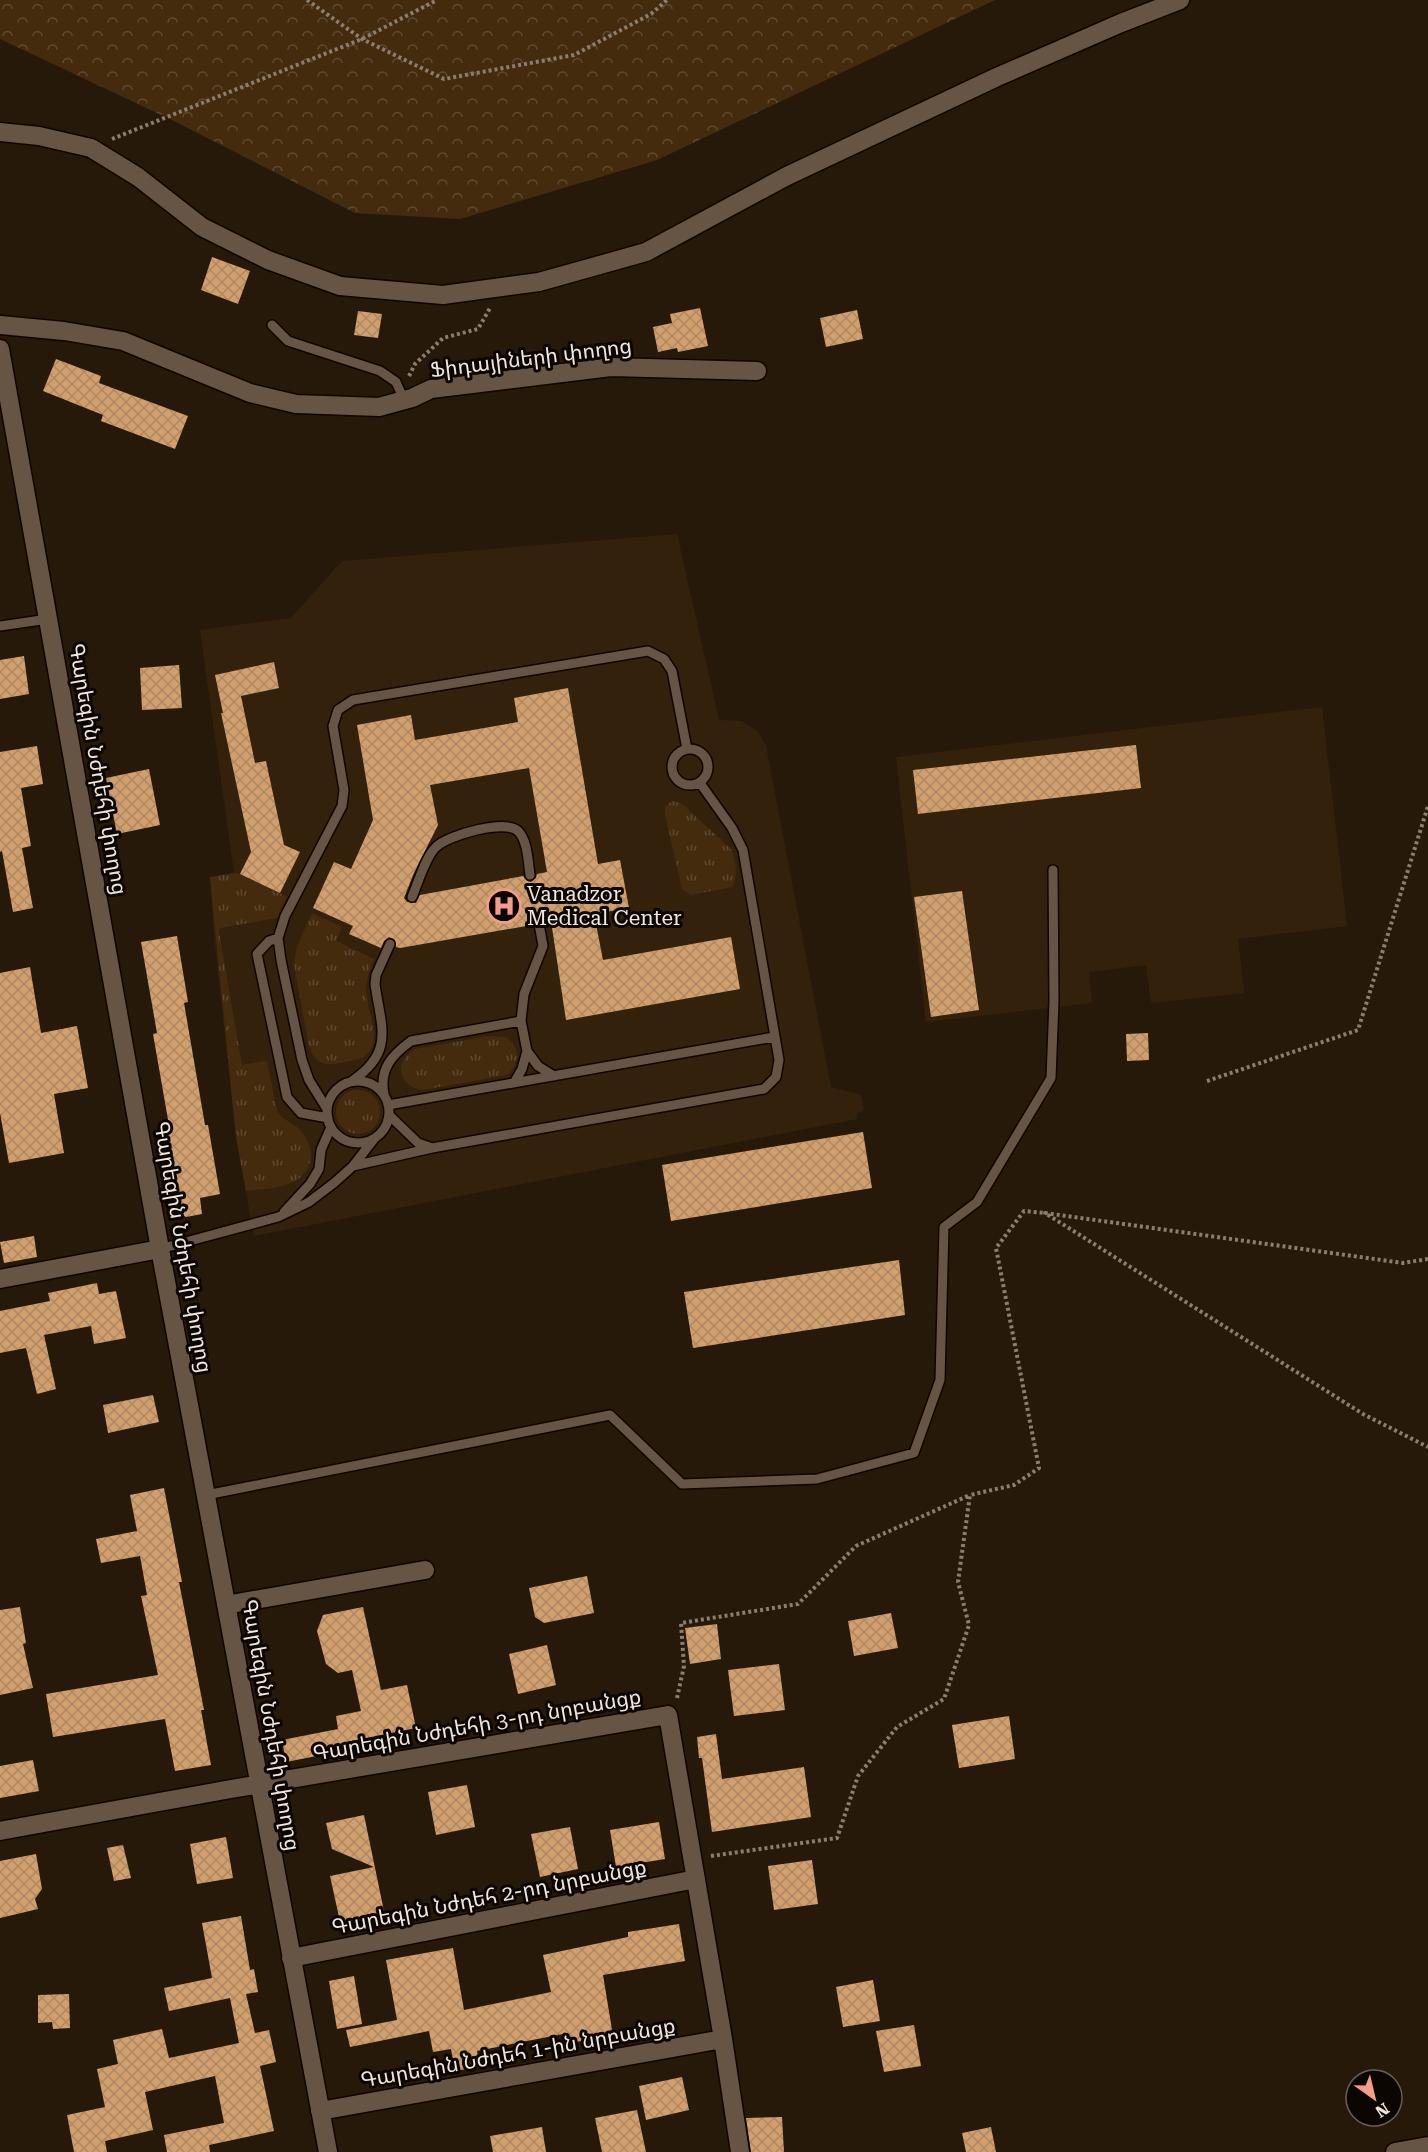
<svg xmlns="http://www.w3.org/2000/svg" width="1428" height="2152" font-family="'Roboto Serif','Noto Sans Armenian',serif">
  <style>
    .built { fill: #34210b }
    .grass { fill: url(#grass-tufts) }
    .forest { fill: url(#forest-crowns) }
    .building { fill: url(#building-cross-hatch); fill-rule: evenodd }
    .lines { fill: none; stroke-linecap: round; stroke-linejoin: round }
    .service-casing { stroke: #100400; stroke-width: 12 }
    .minor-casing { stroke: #100400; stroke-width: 21 }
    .path { stroke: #8a7e71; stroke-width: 4; stroke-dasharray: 3 3; stroke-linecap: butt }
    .service { stroke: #654; stroke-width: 9 }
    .minor { stroke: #654; stroke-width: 18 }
    .labels { text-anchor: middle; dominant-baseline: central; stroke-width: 6; stroke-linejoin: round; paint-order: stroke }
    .street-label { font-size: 21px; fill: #f1e6dd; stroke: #0b0602 }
    .poi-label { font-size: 21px; fill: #f1e6dd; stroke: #0b0602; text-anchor: start }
  </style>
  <defs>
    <pattern id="grass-tufts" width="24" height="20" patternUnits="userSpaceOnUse" patternTransform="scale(1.5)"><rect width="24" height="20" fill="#442b0e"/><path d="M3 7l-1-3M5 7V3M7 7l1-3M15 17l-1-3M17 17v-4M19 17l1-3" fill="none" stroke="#5f4a31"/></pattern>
    <pattern id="forest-crowns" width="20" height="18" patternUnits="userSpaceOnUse" patternTransform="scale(1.5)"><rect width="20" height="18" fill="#442b0e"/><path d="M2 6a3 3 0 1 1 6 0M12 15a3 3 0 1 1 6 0" fill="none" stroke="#5f4a31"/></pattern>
    <pattern id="building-cross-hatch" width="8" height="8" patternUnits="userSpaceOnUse" patternTransform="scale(1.5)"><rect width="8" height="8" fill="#d19f6d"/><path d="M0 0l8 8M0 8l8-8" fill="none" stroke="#af8862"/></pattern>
  </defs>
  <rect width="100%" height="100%" fill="#271909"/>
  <path class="built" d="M677 534 719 720 742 721 758 732 766 746 831 1087 861 1095 864 1110 857 1114V1119L254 1236 236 1137 214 935 210 877 234 873 200 630 291 618 342 561Z
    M1322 707 1347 926 1238 939 1244 993 1151 1003 1146 965 1089 972 1092 1003 926 1022 896 757Z"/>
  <path class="grass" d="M672 801 681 803 731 849C736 859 738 877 732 887L691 895 682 889 665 814V807Z
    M235 873 240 874 287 897 277 918 220 928 219 932 242 1065 267 1061 277 1111C283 1121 295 1123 302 1132 308 1141 313 1151 310 1162 302 1189 269 1188 246 1191L236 1137 210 877Z
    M312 913 342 927 336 941 374 959C370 969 366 979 366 990 367 1017 391 1053 351 1061 344 1062 335 1065 328 1064 317 1063 313 1056 309 1047L294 964 297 947Z
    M490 1036 506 1037C521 1048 520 1063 507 1075L423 1090C398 1087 393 1062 415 1049Z
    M336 1112a22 22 0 1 1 44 0a22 22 0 1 1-44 0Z"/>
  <path class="forest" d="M0 0H995L657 160 460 219 355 213 172 120 0 39Z"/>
  <path class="building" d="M212 257 250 271 238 304 201 290Z
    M700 308 708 346 678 352 677 348 658 352 653 327 672 323 670 314Z
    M857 310 863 339 826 347 820 318Z
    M358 311 382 314 378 338 354 335Z
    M56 359 101 376 99 383 188 416 175 449 101 421 103 415 43 391Z
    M24 656 29 694 0 699V660Z
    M274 662 279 688 241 696 255 763 266 761 284 845 300 852 280 893 240 874 251 852 221 713H223L215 675Z
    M179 665 182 708 142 710 140 668Z
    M568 688 598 864 620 860 629 908 594 914 603 960 731 937 740 989 566 1020 551 921 546 922 544 919 538 917 534 919 532 925 400 948 396 947 395 940 389 937 384 941 381 948 349 934 353 926 313 908 334 862 351 869 373 820 357 725 411 715 415 740 518 722 514 698ZM529 768 547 872 537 874 536 878 531 882 527 881 523 876 420 895 416 903 407 902 404 898 413 875 438 825 430 785Z
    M1136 745 1141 788 918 814 913 770Z
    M37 746 43 784 21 788 31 846 22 848 33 908 13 912 2 851 0 852V752Z
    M149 769 160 825 117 834 106 778Z
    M962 891 979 1010 931 1017 914 897Z
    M177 936 188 1002 184 1003 205 1125H208L220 1194 200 1198 202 1214 186 1217 173 1210 159 1133 170 1131 153 1034 157 1033 141 942Z
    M30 967 41 1033 77 1026 88 1088 54 1094 64 1153 9 1163 0 1113V973Z
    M1148 1033 1149 1060 1127 1061 1126 1034Z
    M863 1132 872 1188 671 1221 662 1165Z
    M34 1236 37 1257 4 1263 0 1242Z
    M899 1260 905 1315 693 1348 684 1292Z
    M97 1283 99 1294 116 1291 126 1338 94 1344 91 1326 44 1335 56 1389 37 1394 26 1348 0 1353V1311L50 1301 48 1293Z
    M153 1395 159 1422 108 1433 103 1405Z
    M164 1488 182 1582H179L204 1710H201L211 1765 175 1771 165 1719 53 1737 46 1694 158 1675 141 1596 147 1595 140 1556 101 1563 96 1539 137 1531 130 1495Z
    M587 1576 594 1613 544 1623 535 1617 529 1588Z
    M20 1607 26 1643 23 1644 33 1688 0 1695V1610Z
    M363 1607 381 1690 407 1685 416 1728 356 1740 357 1748 286 1762 282 1740 338 1729 336 1716 361 1711 352 1670 338 1673 326 1664 317 1631 323 1615Z
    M891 1613 898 1648 854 1656 848 1621Z
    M717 1624 721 1659 690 1664 685 1628Z
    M547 1645 556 1685 518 1694 509 1654Z
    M779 1664 785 1710 734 1716 728 1670Z
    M1009 1716 1015 1759 959 1768 952 1725Z
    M716 1734 722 1779 804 1767 811 1817 712 1832 702 1758H699L697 1737Z
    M33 1760 39 1791 0 1798V1766Z
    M467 1785 475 1827 436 1835 428 1792Z
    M364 1815 385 1916 341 1926 330 1876 374 1867 332 1849 326 1823Z
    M659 1822 665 1859 616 1867 610 1830Z
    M570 1827 578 1869 540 1877 531 1834Z
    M226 1837 233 1878 197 1884 190 1844Z
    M123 1845 131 1878 114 1881 107 1848Z
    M36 1854 42 1889 35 1899 38 1909 0 1918V1861Z
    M812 1860 818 1904 774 1910 768 1866Z
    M241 1916 250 1970 254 1969 258 1992 246 1994 255 2033 269 2030 276 2062 260 2066 274 2131 209 2145 210 2152H167L164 2135 224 2123 215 2076 145 2092 153 2130 105 2141 107 2152H74L67 2115 105 2107 97 2069 118 2064 113 2040 162 2029 169 2058 239 2043 230 1998 169 2011 164 1988 212 1978 202 1923Z
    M679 1924 685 1961 603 1975 613 2036 569 2043 568 2033 477 2051 480 2067 455 2071 451 2049 433 2052 429 2031 350 2047 346 2030 397 2020 386 1960 453 1948 464 2010 551 1992 543 1955 628 1937V1932Z
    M354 1976 362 2024 337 2029 329 1981Z
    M873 1980 880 2021 843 2027 836 1987Z
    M69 1994 70 2028 53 2029 52 2022 38 2023V1995Z
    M914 2025 921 2066 884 2072 876 2031Z
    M682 2077 689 2110 646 2120 639 2086Z
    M637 2110 646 2152H602L595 2118Z
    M782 2117 784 2152H751L746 2118Z
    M542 2127 546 2152H493L490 2136Z
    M991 2127 996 2152H966L962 2133Z"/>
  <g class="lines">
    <defs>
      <path id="service" d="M272 325 288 341 380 371 396 382 401 393 396 400
        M0 626 48 619
        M672 767a18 18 0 1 1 36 0a18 18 0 1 1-36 0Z
        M412 897C418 883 426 856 436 847 448 835 505 819 518 831 528 841 528 862 530 875
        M278 938 269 941 257 954 287 1097 301 1113 328 1118
        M527 1051 538 1066 554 1076
        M352 1081C395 1052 381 1027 375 984L376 975 390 944
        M327 1112a31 31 0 1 1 62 0a31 31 0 1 1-62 0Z
        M514 1083 522 1069 527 1051 521 1021 524 994 543 946 539 924
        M384 1094C379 1069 392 1055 411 1041L521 1021
        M388 1105 774 1037
        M327 1109 309 1080 302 1060 281 960 278 938 285 916 342 806 344 790 333 726 338 710 353 700 648 651 664 659 672 671 687 749
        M389 1115 418 1143 432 1148 764 1089 776 1077 779 1060 743 850 732 828 700 783
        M353 1166 432 1148
        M284 1212 310 1184 319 1169 321 1150 331 1127
        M160 1249 278 1217 309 1202 334 1183 353 1166 374 1139
        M206 1495 610 1415 682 1484 817 1479 914 1453 940 1380 944 1227 977 1202 1051 1078 1054 1001 1053 870"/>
      <path id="minor" d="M0 132 39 136 91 148 138 177 202 227 268 260 340 286 443 295 539 282 646 252 787 176 997 77 1121 23 1180 0
        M0 325 64 331 123 341 250 393 296 404 379 407 412 398 431 389 611 367 757 371
        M0 349 160 1249 328 2152
        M0 1279 160 1249
        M226 1605 425 1570
        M0 1831 231 1789 668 1715 723 2039 740 2152
        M291 1958 696 1879
        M320 2111 723 2039
        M1395 2152 1428 2146"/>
    </defs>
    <use href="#service" class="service-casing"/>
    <use href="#minor" class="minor-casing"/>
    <path class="path" d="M307 0 362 39 444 79 574 55 651 14 667 0
      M112 139 362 39 437 0
      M409 376 415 364 443 338 478 329 490 308
      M1207 1081 1358 1030 1428 806
      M1428 1259 1403 1263 1045 1213 1363 1414 1428 1447
      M677 1698 684 1666 681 1623 798 1604 856 1546 970 1495
      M711 1856 837 1838 858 1776 897 1727 944 1699 969 1625 958 1582 970 1495 1014 1485 1039 1468 996 1248 1024 1211 1045 1213"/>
    <use href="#service" class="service"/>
    <use href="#minor" class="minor"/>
  </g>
  <defs>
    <symbol id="hospital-ring" viewBox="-11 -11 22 22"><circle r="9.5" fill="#0b0602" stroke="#f49d8b" stroke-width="1.5"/><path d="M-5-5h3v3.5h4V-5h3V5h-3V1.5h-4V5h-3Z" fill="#f49d8b"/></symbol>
  </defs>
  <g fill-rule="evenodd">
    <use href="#hospital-ring" x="485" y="887" width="38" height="38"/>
  </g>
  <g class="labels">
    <g class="street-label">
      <text transform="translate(531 358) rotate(-7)">Ֆիդայիների փողոց</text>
      <text transform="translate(98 769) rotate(80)">Գարեգին Նժդեհի փողոց</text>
      <text transform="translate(183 1247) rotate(80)">Գարեգին Նժդեհի փողոց</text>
      <text transform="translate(271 1725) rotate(80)">Գարեգին Նժդեհի փողոց</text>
      <text transform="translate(477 1725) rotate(-10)">Գարեգին Նժդեհի 3-րդ նրբանցք</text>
      <text transform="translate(489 1897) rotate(-11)">Գարեգին Նժդեհ 2-րդ նրբանցք</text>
      <text transform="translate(518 2053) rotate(-10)">Գարեգին Նժդեհ 1-ին նրբանցք</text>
    </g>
    <g class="poi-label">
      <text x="527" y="894">Vanadzor<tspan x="527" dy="24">Medical Center</tspan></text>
    </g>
  </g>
  <g transform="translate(1374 2098) rotate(146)"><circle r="28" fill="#0b0602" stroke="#67605a" stroke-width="1.5"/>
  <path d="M0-4.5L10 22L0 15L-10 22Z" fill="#f49d8b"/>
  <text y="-9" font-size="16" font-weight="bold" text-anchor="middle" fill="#f1e6dd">N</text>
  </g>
</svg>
